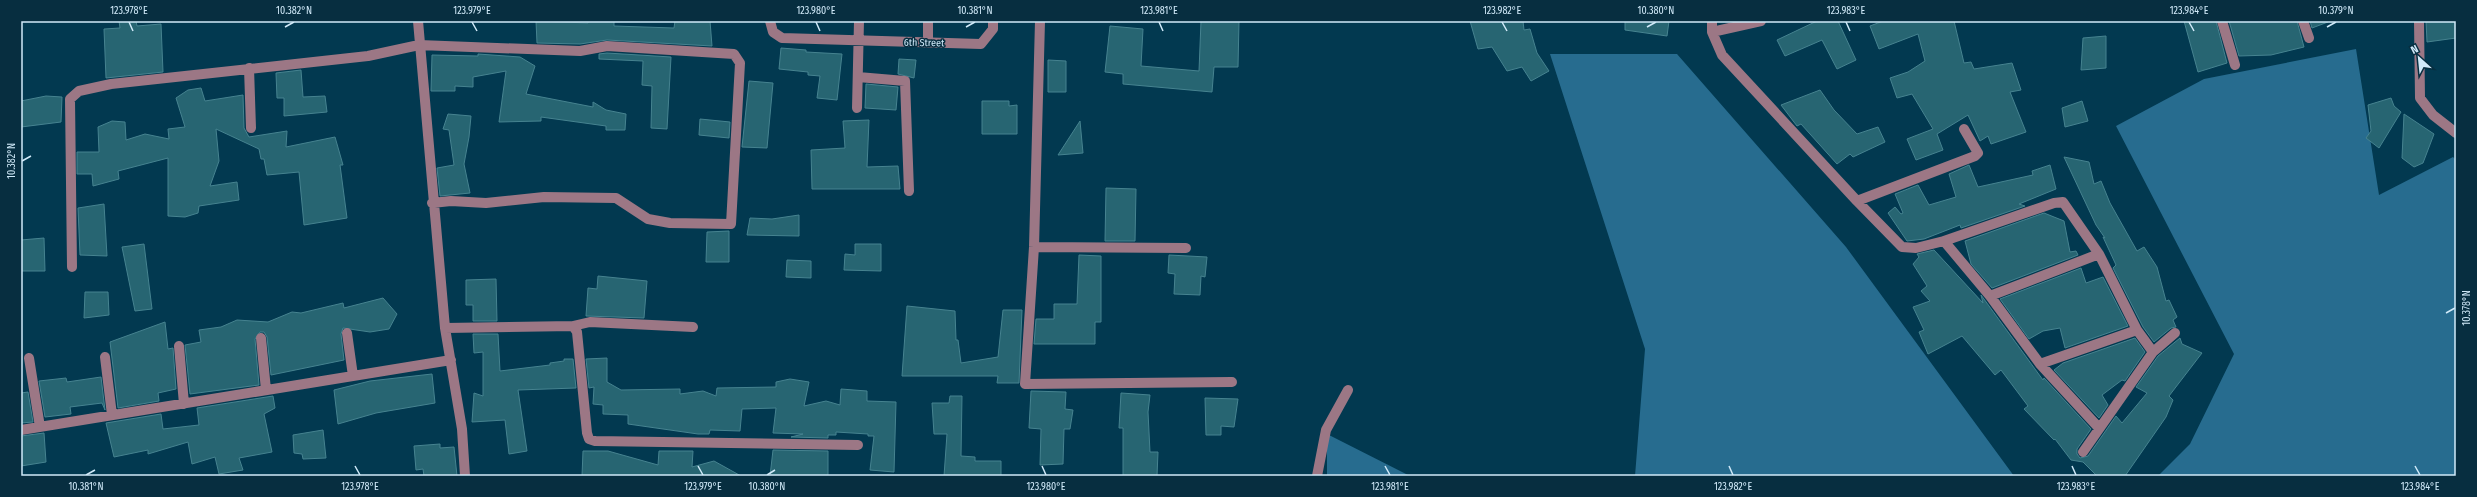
<svg xmlns="http://www.w3.org/2000/svg" width="2477" height="497" font-family="'Fira Sans Condensed',sans-serif">
  <style>
    .water { fill: #276c8f }
    .building { fill: #276572; stroke: #468390 }
    .lines { fill: none; stroke-linecap: round; stroke-linejoin: round }
    .minor { stroke: #9c7785; stroke-width: 10 }
    .ticks { fill: none; stroke: #d1eaf9; stroke-width: 1.5 }
    .labels { text-anchor: middle; dominant-baseline: central; stroke-width: 3; stroke-linejoin: round; paint-order: stroke }
    .street-label { font-size: 10px; fill: #d1eaf9; stroke: #072e40 }
    .neatline { fill: none; stroke: #d1eaf9; stroke-width: 1.5 }
    .ticks-label { font-size: 10px; text-anchor: middle; fill: #d1eaf9 }
  </style>
  <rect width="100%" height="100%" fill="#023950"/>
  <path class="water" d="M2356 49 2379 195 2453 157 2456 160V476H2158L2190 444 2234 354 2116 126 2204 79Z
    M1550 54H1677L1846 247 2014 476H1635L1645 349Z
    M1327 434 1410 476H1327Z"/>
  <path class="building" d="M119 21H136L137 26 161 24 163 72 106 78 104 29 120 28Z
    M536 21 588 23V21H614V26L674 28 675 21H710L712 46 607 40 580 44 537 43Z
    M1201 21H1239L1238 67H1214L1212 92 1123 84V74L1105 72 1110 26 1143 29 1141 66 1199 71Z
    M1470 21H1523L1524 30 1530 29 1537 53 1549 71 1531 81 1522 67 1507 71 1492 47 1478 49Z
    M1625 21H1669L1667 36 1625 30Z
    M1817 21H1838L1856 60 1837 69 1822 40 1785 56 1777 40Z
    M1883 21H1954L1964 63 1971 62 1974 69 2012 63 2021 90 2010 92 2026 132 1991 144 1988 136 1980 141 1968 115 1937 134 1943 150 1916 160 1907 139 1933 129 1912 94 1897 98 1890 78 1908 72 1925 61 1918 34 1879 49 1870 26Z
    M2184 21H2216L2227 63 2198 72Z
    M2229 21H2297L2304 47 2271 55 2239 56Z
    M2310 21H2328V22L2312 28Z
    M2426 21H2456V38L2427 42Z
    M2106 36V68L2081 70 2083 38Z
    M781 48 806 50V52L842 54 837 100 817 98 820 76 808 75V72L779 69Z
    M607 53 671 57 667 129 651 128 652 86 642 85 643 61 599 59V54Z
    M478 54 520 57 535 66 526 94 593 107V102L606 110 626 114 625 130H606V126L541 117V121L499 122 506 71 473 77V87L455 86V91H431L432 55 478 56Z
    M899 59 916 60 914 78 898 74Z
    M1048 60 1066 61V92H1048Z
    M301 70 303 97 325 96 327 112 284 116V98H277L276 73Z
    M749 81 773 83 767 148 742 147Z
    M866 84 898 87 896 110 865 108Z
    M201 88 205 101 243 95 244 128 249 137 287 131 286 147 335 137 343 165H340L347 218 304 225 299 172 267 175 264 159H261L259 149 216 129 219 161 210 186 237 182 239 200 199 206 198 213 185 217 168 216V158L118 171 119 179 93 186 92 174H77V152H99L98 127 112 121 125 122 126 140 145 134 169 139 168 129 185 127 176 98 188 90Z
    M1820 90 1834 110 1857 134 1878 127 1885 142 1853 157 1850 154 1837 164 1801 124 1797 126 1781 105Z
    M46 96 62 97 61 122 21 127V101Z
    M2391 98 2394 106 2401 112 2379 148 2366 138 2371 131 2368 105Z
    M982 101H1009V106L1017 105V134H982Z
    M2082 101 2088 121 2065 127 2062 108Z
    M448 114 471 116 469 137 464 164 470 193 440 196 437 168 454 165 449 130 443 129Z
    M2404 114 2434 134 2423 163 2414 167 2402 158Z
    M700 119 730 122 729 138 699 135Z
    M869 120 867 167 898 166 900 189H812L811 150 845 148 843 121Z
    M1080 121 1083 153 1058 155Z
    M2064 157 2089 162 2094 184 2101 181 2110 203 2137 251 2144 247 2157 267 2166 301 2169 300 2177 317 2173 320 2176 327 2171 328 2154 342 2143 327 2113 268 2116 265 2103 237 2105 238 2096 225Z
    M1969 165 1978 187 2033 175 2032 171 2050 165 2056 189 2019 204 2025 206 1961 228 1960 225 1924 239 1907 241 1888 213 1895 207 1901 214 1903 213 1895 194 1918 185 1929 205 1956 197 1949 174Z
    M1106 188 1136 189 1135 241H1105Z
    M104 204 107 256 80 255 78 208Z
    M2044 213 2064 221 2070 252 2076 251 2078 255 1992 288 1971 264 1965 241Z
    M799 215V236L747 235 750 218 772 219Z
    M729 231V262H706L707 232Z
    M44 238 45 271H21V240Z
    M144 244 152 309 135 311 122 247Z
    M855 244H881V271L844 270 845 254 855 255Z
    M1934 250 1983 303 1981 295 2043 380 2044 378 2091 429 2077 449V454L2080 458 2088 456 2116 416 2122 423 2147 393 2136 387 2158 356 2180 338 2182 344 2202 353 2169 396 2173 400 2166 417 2125 476H2097L2083 462 2071 460 2055 439 2054 440 2024 409 2028 406 2001 370 1995 375 1962 336 1928 354 1919 332 1924 330 1913 307 1930 301 1921 291 1927 286 1913 264 1919 257 1917 254Z
    M1079 255 1101 256V322H1095V344H1034L1036 319H1054V304H1077Z
    M1169 255 1207 257 1205 277 1201 276 1200 295 1174 294 1175 274 1168 273Z
    M787 260 811 261V278L786 277Z
    M2081 268 2086 283 2103 277 2128 326 2065 348 2060 328 2043 331 2029 339 2000 299Z
    M598 276 647 281 644 318 586 316 588 288 597 289Z
    M496 279 497 321H473V305H466V280Z
    M85 292H108L109 315 84 318Z
    M383 298 397 314 389 329 370 332 343 328 341 334 344 360 271 375 267 337 264 332H260L255 339 259 385 190 394 185 345 201 342 199 330 221 327 237 320 268 322 292 312 301 313 343 303 344 308Z
    M907 306 955 311 956 340H958L961 363 998 357 1003 310H1022L1019 383H997L998 376H902Z
    M165 322 168 349 173 348 176 389 158 393 159 401 118 408 110 342Z
    M473 334H498L500 371 550 365V363L564 361V359H573L576 388 518 390 527 451 509 454 505 420 472 422 474 393 483 396V352L474 353Z
    M2135 338 2145 352 2125 381 2122 380 2102 395 2108 405 2099 418 2054 370 2063 363Z
    M607 358V382L621 390 680 389V394L703 391 716 396 717 388 776 387V382L790 379 809 382 804 406 826 401 840 405 841 389 867 391V401L896 402 894 472 870 470 874 436H868V434L836 432V435H828V438L791 437 803 434 773 433 776 408 742 409 740 431 710 430 709 434H698L628 424V415L603 414V405L593 404 594 387 589 388 586 359Z
    M432 374 435 403 376 413 338 424 334 390 370 381Z
    M101 377 105 410 102 403 70 407 71 414 45 417 39 381 66 378 67 382Z
    M1031 391 1066 392 1065 409 1073 410 1070 429H1064L1063 464 1040 465 1041 429 1029 428Z
    M28 392 33 422 21 423V393Z
    M1121 393 1150 395 1148 412 1150 452H1158L1157 476H1123V428H1119Z
    M273 396 275 408 264 414 272 452 239 458 243 470 219 474 215 457 192 464 188 442 148 454V450L114 457 106 423 161 414 163 429 199 425 197 408Z
    M950 396H962L961 456 975 457V461H1001V476H944L947 434H934L932 403H949Z
    M1205 398 1238 399 1234 427 1221 426V435H1206Z
    M323 430 326 458 303 459 302 454 294 453 293 435Z
    M44 433 46 462 21 466V436Z
    M440 444V448L454 447 457 476H424L423 469 416 470 414 446Z
    M773 450 828 451V476H770Z
    M583 451H608L658 465 659 451H693L692 467 714 461 741 476H582Z"/>
  <g class="lines">
    <path class="minor" d="M418 21 445 328 462 429 465 476
      M770 21 773 32 782 38 981 44 993 29V21
      M1040 21 1034 247 1025 384 1232 382
      M1712 21V32L1722 55 1857 201 1902 247 1916 248 1944 241 2054 203 2063 202 2099 254 2137 330 2153 352
      M2222 21 2235 65
      M2303 21 2309 38
      M2419 21 2420 98 2433 115 2456 133
      M1712 32 1761 21
      M928 43V21
      M249 68 251 128
      M858 77 905 81 909 191
      M857 108 859 21
      M1857 201 1975 156 1978 153 1964 129
      M1944 241 1990 296 2040 364 2099 428
      M1034 247 1186 248
      M72 267 70 99 79 91 111 84 368 56 419 45 580 51 607 46 734 54 740 63 731 224 670 223 648 219 616 198 544 197 486 203 451 201 432 203
      M1990 296 2099 254
      M573 326 577 332 587 433 589 439 595 441 858 445
      M445 328 573 326 590 322 693 327
      M347 333 353 376
      M261 338 266 390
      M179 346 184 404
      M105 357 112 415
      M29 358 40 427
      M2040 364 2137 330
      M21 430 451 360
      M2083 452 2153 352 2175 333
      M1317 476 1326 430 1348 390"/>
  </g>
  <path class="ticks" d="M129 22 133 31M472 22 477 31M816 22 820 31M1159 22 1163 31M1502 22 1507 31M1846 22 1850 31M2189 22 2194 31M285 27 294 22M966 27 975 22M1647 27 1656 22M2327 27 2336 22M22 161 31 156M2446 313 2455 308M355 466 360 475M698 466 703 475M1042 466 1046 475M1385 466 1390 475M1729 466 1733 475M2072 466 2076 475M2415 466 2420 475M86 475 95 470M767 475 775 470"/>
  <g class="labels">
    <g class="street-label">
      <text transform="translate(924 43) rotate(1)">6th Street</text>
    </g>
  </g>
  <rect width="2477" height="497" fill="none" stroke="#072e40" stroke-width="44"/>
  <g transform="translate(2419 58) rotate(333)" stroke="#072e40" stroke-width="3" paint-order="stroke">
  <path d="M0-3L7 15L0 10L-7 15Z" fill="#d1eaf9"/>
  <text y="-6" font-size="11" font-weight="bold" text-anchor="middle" fill="#d1eaf9">N</text>
  </g>
  <rect x="22" y="22" width="2433" height="453" class="neatline"/>
  <g class="ticks-label">
    <text x="129" y="14">123.978°E</text>
    <text x="294" y="14">10.382°N</text>
    <text x="472" y="14">123.979°E</text>
    <text x="816" y="14">123.980°E</text>
    <text x="975" y="14">10.381°N</text>
    <text x="1159" y="14">123.981°E</text>
    <text x="1502" y="14">123.982°E</text>
    <text x="1656" y="14">10.380°N</text>
    <text x="1846" y="14">123.983°E</text>
    <text x="2189" y="14">123.984°E</text>
    <text x="2336" y="14">10.379°N</text>
    <text transform="translate(11 161) rotate(-90)" y="4">10.382°N</text>
    <text transform="translate(2466 308) rotate(-90)" y="4">10.378°N</text>
    <text x="86" y="490">10.381°N</text>
    <text x="360" y="490">123.978°E</text>
    <text x="703" y="490">123.979°E</text>
    <text x="767" y="490">10.380°N</text>
    <text x="1046" y="490">123.980°E</text>
    <text x="1390" y="490">123.981°E</text>
    <text x="1733" y="490">123.982°E</text>
    <text x="2076" y="490">123.983°E</text>
    <text x="2420" y="490">123.984°E</text>
  </g>
</svg>
